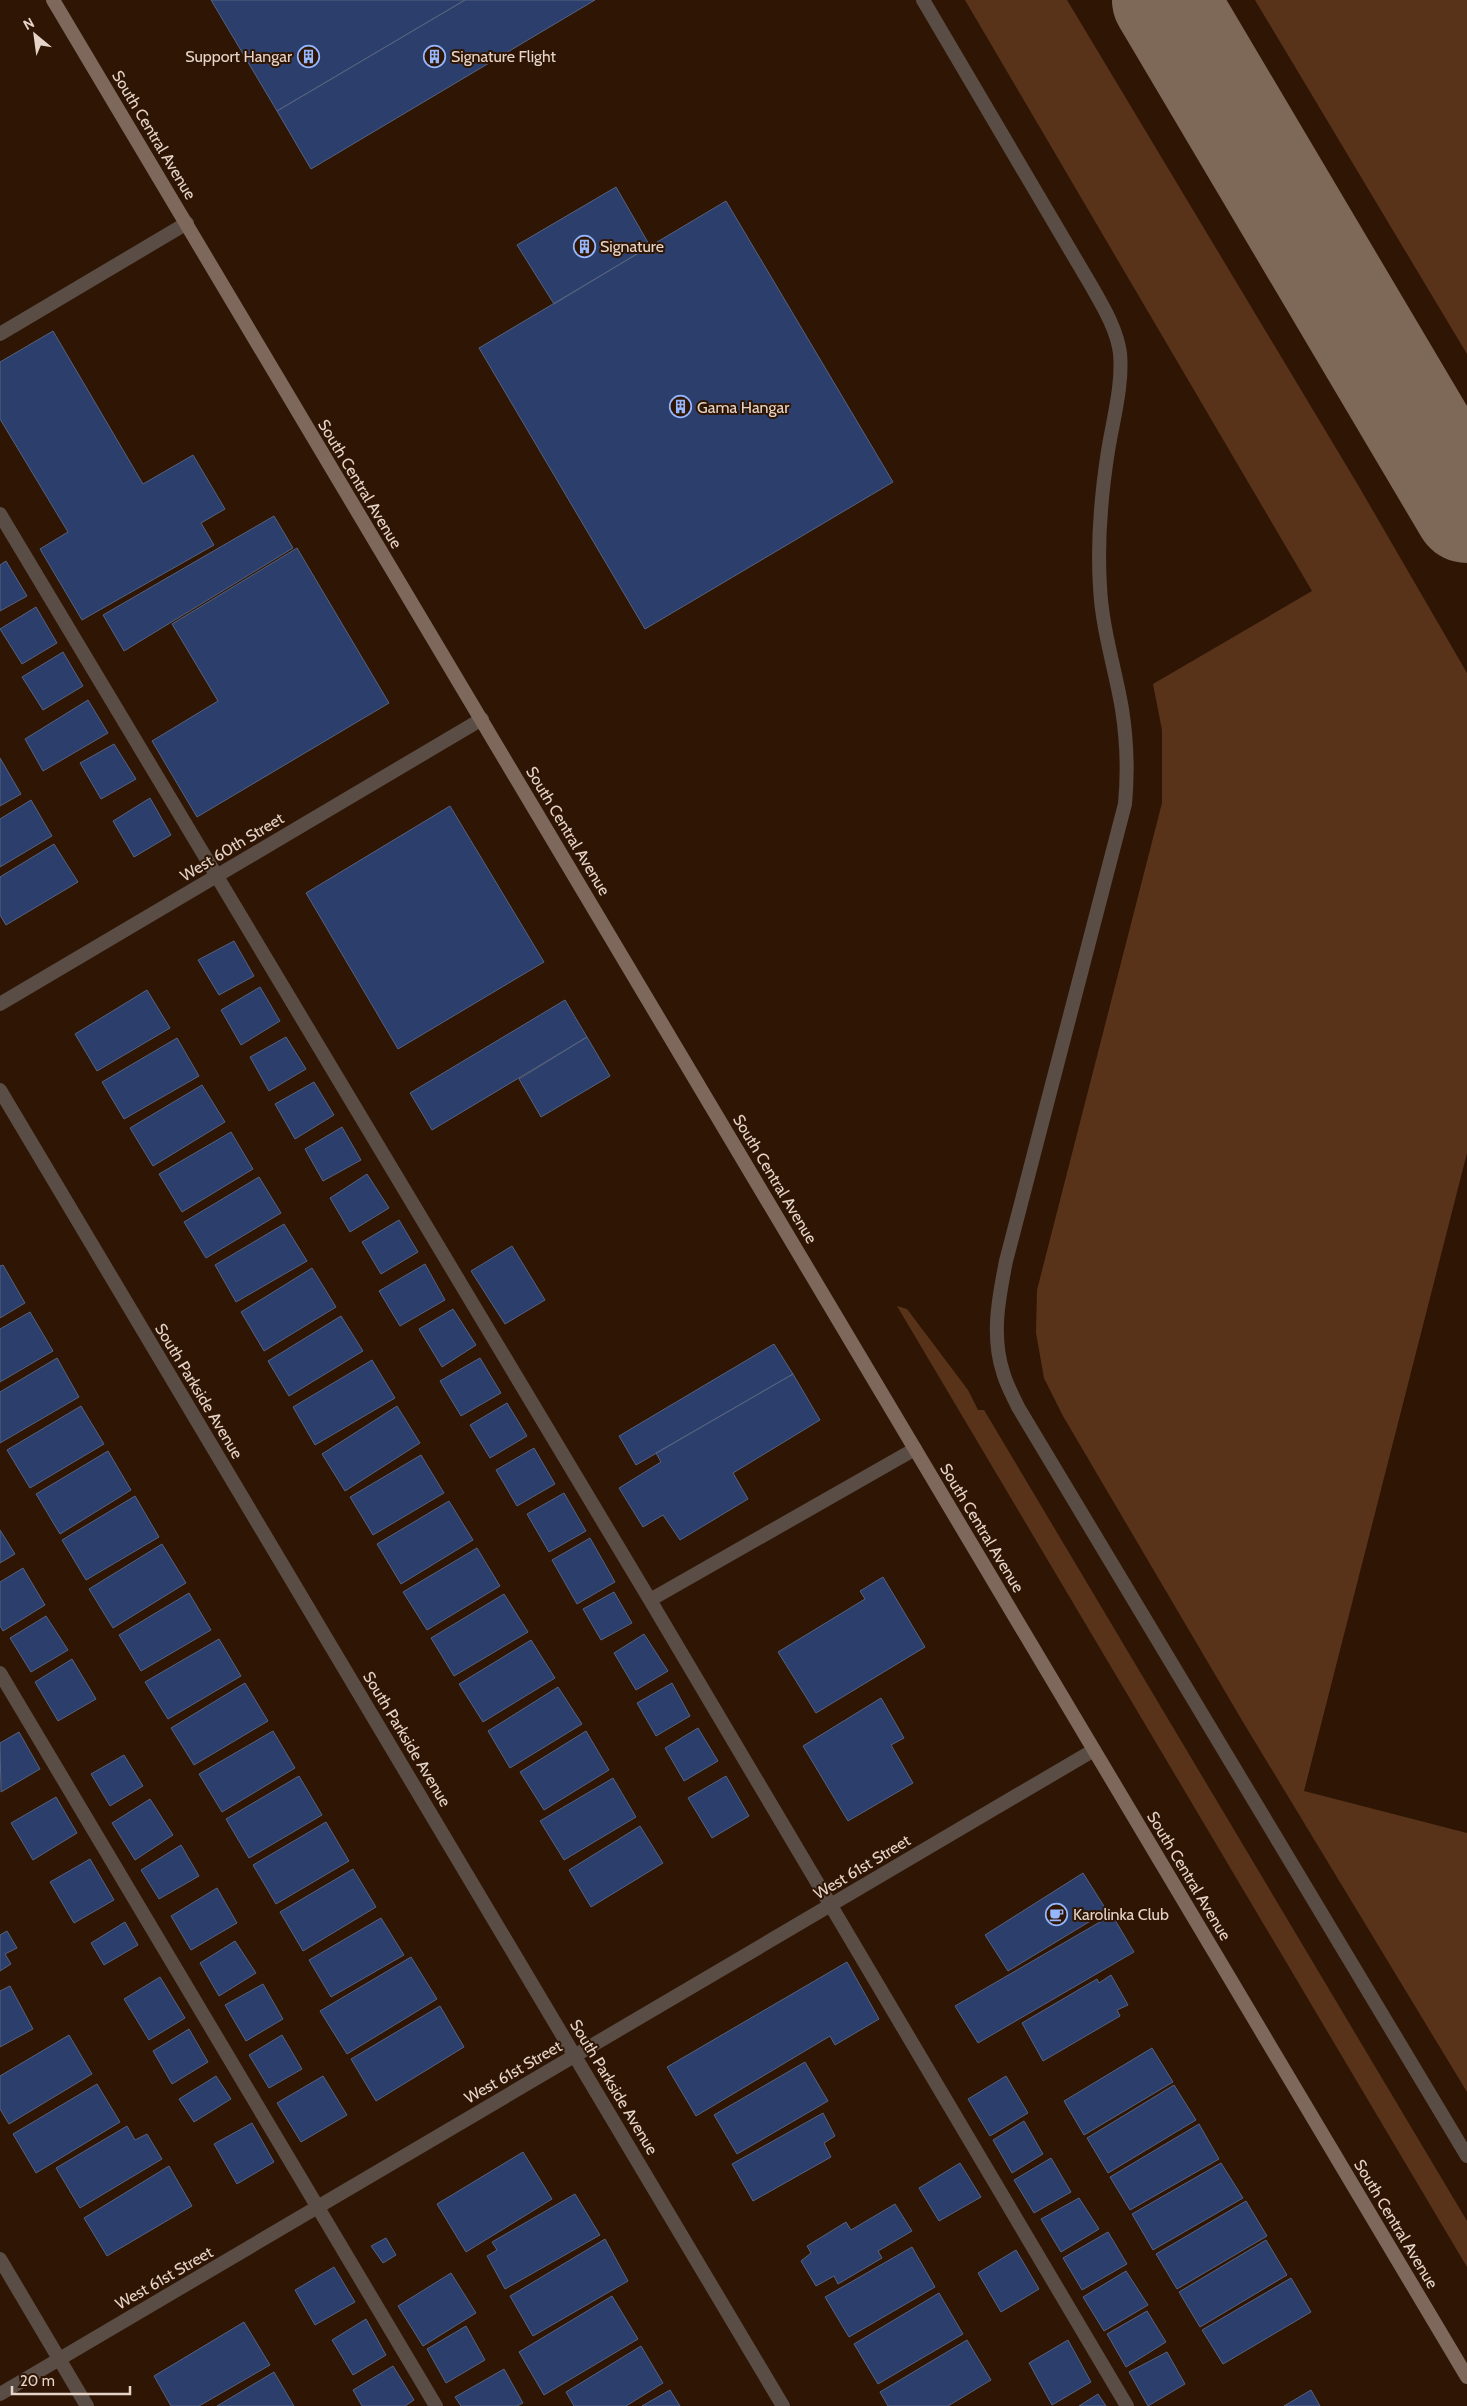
<svg xmlns="http://www.w3.org/2000/svg" width="1467" height="2406" font-family="Cabin,sans-serif">
  <style>
    .green { fill: #58331a }
    .lines { fill: none; stroke-linecap: round; stroke-linejoin: round }
    .taxiway { stroke: #7e6858; stroke-width: 106 }
    .building { fill: #2c3f6c; stroke: #55627f }
    .service { stroke: #5a4d45; stroke-width: 14 }
    .minor { stroke: #5a4d45; stroke-width: 14 }
    .secondary { stroke: #7d685b; stroke-width: 14 }
    .labels { text-anchor: middle; dominant-baseline: central; stroke-width: 4; stroke-linejoin: round; paint-order: stroke }
    .poi-label { font-size: 16px; fill: #e6d4c9; stroke: #2f1604; text-anchor: start }
    .street-label { font-size: 16px; fill: #e6d4c9; stroke: #2f1604 }
  </style>
  <rect width="100%" height="100%" fill="#2f1604"/>
  <path class="green" d="M965 0H1067L1358 485 1467 673V1153L1304 1791 1467 1833V2092L1243 1722 1063 1416 1044 1378 1036 1333 1037 1290 1162 803V730L1153 684 1312 591Z
    M1255 0H1467V354Z
    M897 1306 907 1309 968 1390 978 1410H984L1467 2221V2267Z"/>
  <g class="lines">
    <path class="taxiway" d="M1165 0 1467 510"/>
  </g>
  <path class="building" d="M211 0H465L277 111Z
    M465 0H595L311 169 277 111Z
    M616 187 650 246 554 304 517 245Z
    M726 201 893 482 645 629 479 348Z
    M53 331 143 484 193 455 225 509 201 523 214 545 82 620 40 549 68 532 0 419V362Z
    M274 516 293 548 124 651 103 615Z
    M297 548 389 703 197 817 152 741 218 701 172 624Z
    M6 561 27 596 0 611V565Z
    M36 607 57 643 22 664 0 629Z
    M63 652 83 686 43 710 22 677Z
    M88 700 108 733 43 771 25 739Z
    M114 744 136 779 101 799 80 763Z
    M0 758 21 794 0 806Z
    M150 798 171 835 134 857 113 821Z
    M31 800 52 836 0 867V819Z
    M450 806 544 962 398 1049 306 893Z
    M54 844 78 882 6 925 0 915V877Z
    M234 941 254 976 219 995 198 960Z
    M260 987 280 1021 241 1045 221 1010Z
    M147 990 170 1028 97 1071 75 1034Z
    M565 1000 587 1037 432 1130 410 1093Z
    M286 1037 306 1069 269 1091 250 1057Z
    M587 1037 610 1076 541 1117 519 1079Z
    M177 1038 199 1076 124 1119 102 1082Z
    M314 1082 334 1115 295 1139 275 1104Z
    M202 1085 225 1122 153 1166 130 1128Z
    M342 1127 361 1160 323 1181 305 1149Z
    M231 1132 253 1169 182 1212 159 1174Z
    M367 1174 389 1208 350 1232 330 1198Z
    M259 1177 281 1213 206 1258 184 1222Z
    M399 1220 418 1252 381 1274 362 1242Z
    M284 1224 307 1261 236 1302 215 1265Z
    M512 1246 545 1300 505 1324 471 1271Z
    M425 1264 445 1300 400 1326 379 1291Z
    M3 1265 25 1303 0 1318V1266Z
    M312 1268 336 1307 264 1351 241 1312Z
    M453 1309 476 1345 442 1367 419 1329Z
    M30 1312 53 1351 0 1382V1329Z
    M341 1316 363 1351 289 1396 268 1361Z
    M774 1344 793 1374 636 1465 619 1436Z
    M57 1358 79 1397 0 1443V1392Z
    M480 1358 501 1393 461 1416 440 1381Z
    M372 1360 395 1398 315 1445 293 1407Z
    M793 1374 820 1420 733 1473 748 1499 680 1540 663 1515 643 1527 619 1488 661 1462 656 1453Z
    M507 1403 527 1436 490 1458 470 1425Z
    M81 1406 104 1444 30 1488 7 1450Z
    M397 1406 420 1443 345 1491 322 1454Z
    M534 1448 555 1484 517 1506 496 1470Z
    M108 1451 131 1490 60 1534 36 1494Z
    M421 1455 444 1493 373 1535 350 1497Z
    M564 1493 586 1531 549 1552 527 1514Z
    M135 1496 159 1537 86 1580 62 1540Z
    M449 1501 473 1540 401 1584 377 1544Z
    M0 1530 15 1554 0 1563Z
    M590 1538 615 1582 577 1604 552 1560Z
    M162 1544 186 1583 113 1628 89 1589Z
    M477 1548 500 1586 427 1630 403 1592Z
    M23 1568 45 1605 3 1631 0 1626V1582Z
    M883 1577 925 1647 816 1713 778 1652 865 1599 860 1591Z
    M614 1592 632 1623 601 1640 583 1609Z
    M189 1593 211 1630 141 1671 119 1635Z
    M504 1594 528 1632 454 1676 431 1638Z
    M46 1616 68 1650 31 1672 10 1638Z
    M644 1634 668 1671 636 1690 614 1653Z
    M219 1639 241 1676 168 1719 145 1682Z
    M531 1640 555 1678 483 1722 459 1684Z
    M72 1659 96 1699 58 1721 35 1682Z
    M245 1683 268 1721 194 1765 171 1728Z
    M672 1683 690 1716 656 1736 637 1703Z
    M558 1687 582 1724 510 1768 488 1731Z
    M881 1698 904 1738 891 1745 913 1783 848 1821 803 1746Z
    M698 1728 718 1761 684 1781 665 1748Z
    M273 1731 295 1768 222 1812 199 1774Z
    M586 1731 609 1770 544 1810 520 1772Z
    M19 1732 40 1769 1 1792 0 1743Z
    M124 1755 143 1786 110 1806 91 1774Z
    M299 1776 322 1815 249 1858 226 1819Z
    M726 1776 749 1816 712 1838 688 1798Z
    M613 1778 636 1817 564 1860 540 1821Z
    M56 1797 77 1833 33 1860 11 1823Z
    M150 1799 173 1835 135 1860 112 1823Z
    M326 1822 349 1861 276 1904 253 1865Z
    M640 1826 663 1863 591 1907 569 1870Z
    M181 1845 199 1876 159 1899 141 1870Z
    M90 1859 114 1900 74 1923 50 1882Z
    M353 1869 376 1907 303 1951 280 1912Z
    M1083 1873 1107 1911 1008 1971 985 1935Z
    M217 1888 237 1923 191 1950 171 1916Z
    M1112 1915 1134 1952 978 2043 955 2006Z
    M381 1918 404 1955 331 1997 309 1960Z
    M125 1922 138 1945 104 1965 91 1943Z
    M7 1931 17 1948 5 1954 11 1964 0 1971V1935Z
    M235 1941 256 1973 219 1996 200 1963Z
    M411 1957 437 1999 347 2054 320 2011Z
    M847 1962 879 2019 835 2045 830 2036 696 2116 667 2067Z
    M1111 1975 1128 2005 1117 2010 1120 2016 1043 2061 1022 2023 1097 1979 1099 1983Z
    M160 1977 185 2018 149 2040 124 1999Z
    M263 1984 283 2019 246 2041 225 2005Z
    M10 1986 33 2029 0 2047V1991Z
    M440 2006 464 2047 376 2101 351 2059Z
    M189 2029 208 2062 172 2084 153 2051Z
    M69 2035 92 2074 9 2124 0 2109V2076Z
    M282 2035 302 2069 269 2088 249 2055Z
    M1152 2048 1173 2082 1084 2135 1064 2101Z
    M805 2062 828 2101 737 2154 714 2115Z
    M216 2076 231 2099 194 2122 179 2099Z
    M323 2076 347 2115 301 2142 277 2103Z
    M1006 2076 1028 2113 990 2136 968 2099Z
    M97 2084 120 2122 36 2173 13 2134Z
    M1174 2085 1196 2120 1108 2173 1087 2138Z
    M823 2113 835 2136 824 2143 831 2157 753 2201 732 2164Z
    M1024 2121 1043 2154 1012 2173 993 2140Z
    M252 2123 274 2162 237 2184 214 2144Z
    M1199 2124 1219 2159 1130 2210 1110 2177Z
    M127 2126 135 2140 147 2134 162 2159 80 2208 56 2168Z
    M523 2152 552 2199 466 2252 437 2204Z
    M1051 2158 1071 2192 1034 2213 1014 2180Z
    M960 2163 981 2197 939 2221 919 2188Z
    M1221 2163 1243 2198 1153 2250 1132 2214Z
    M169 2166 192 2206 107 2256 84 2218Z
    M575 2194 600 2235 505 2289 487 2256 497 2250 492 2242Z
    M1079 2198 1099 2229 1061 2252 1041 2219Z
    M1246 2201 1267 2236 1177 2289 1156 2254Z
    M895 2204 912 2231 878 2251 882 2258 838 2284 834 2276 816 2286 801 2261 811 2253 807 2246 846 2222 851 2230Z
    M1108 2232 1127 2264 1082 2290 1063 2258Z
    M386 2238 396 2255 383 2263 371 2246Z
    M605 2239 628 2281 533 2336 510 2296Z
    M1266 2240 1287 2275 1200 2327 1179 2292Z
    M912 2247 935 2287 849 2337 825 2297Z
    M1016 2250 1039 2289 1001 2312 978 2273Z
    M334 2267 355 2302 315 2325 295 2290Z
    M1126 2271 1148 2305 1104 2331 1083 2297Z
    M451 2273 476 2313 423 2346 398 2306Z
    M1291 2278 1311 2312 1223 2364 1202 2330Z
    M939 2293 963 2334 878 2384 854 2344Z
    M612 2296 638 2339 544 2395 519 2352Z
    M1147 2311 1166 2342 1126 2367 1107 2334Z
    M366 2319 386 2355 353 2375 332 2340Z
    M244 2322 270 2365 199 2406H171L154 2376Z
    M466 2326 485 2360 446 2383 427 2349Z
    M967 2340 991 2380 948 2406H888L880 2392Z
    M1068 2340 1091 2382 1052 2405 1029 2363Z
    M641 2346 663 2383 626 2406H574L566 2392Z
    M1167 2352 1185 2384 1148 2406 1129 2372Z
    M393 2366 414 2400 405 2406H362L353 2390Z
    M504 2369 523 2403 517 2406H461L455 2397Z
    M274 2372 294 2406H217Z
    M670 2390 680 2406H642Z
    M1311 2390 1320 2406H1284Z
    M1098 2394 1106 2406H1079Z"/>
  <g class="lines">
    <path class="service" d="M923 0 1092 287C1104 308 1117 330 1120 353 1123 385 1113 420 1108 451 1101 496 1097 541 1100 587 1102 629 1115 668 1122 709 1127 741 1128 772 1125 804L1006 1261C999 1297 991 1335 1003 1372 1006 1384 1013 1396 1018 1407L1467 2156
      M0 334 187 223
      M0 514 650 1600 1127 2406
      M650 1600 915 1449
      M0 1673 436 2406"/>
    <path class="minor" d="M0 1004 482 719
      M0 1090 783 2406
      M0 2259 87 2406
      M0 2394 1094 1750"/>
    <path class="secondary" d="M53 0 1467 2377"/>
  </g>
  <defs>
    <symbol id="building-ring" viewBox="-11 -11 22 22"><circle r="9.5" fill="#2f1604" stroke="#96b6fd" stroke-width="1.5"/><path d="M-4-6H4V6H1V3H-1V6H-4ZM-2.5-4.3h1.7v1.8h-1.7ZM.8-4.3h1.7v1.8H.8ZM-2.5-1h1.7V.8h-1.7ZM.8-1h1.7V.8H.8Z" fill="#96b6fd"/></symbol>
    <symbol id="cafe-ring" viewBox="-11 -11 22 22"><circle r="9.5" fill="#2f1604" stroke="#96b6fd" stroke-width="1.5"/><path d="M-5.5-4.5H6V0H3Q3 3.5 0 3.5H-2.5Q-5.5 3.5-5.5 0ZM3-3.2v2h1.7v-2ZM-6 4.5H4V6H-6Z" fill="#96b6fd"/></symbol>
  </defs>
  <g fill-rule="evenodd">
    <use href="#building-ring" x="296" y="44" width="25" height="25"/>
    <use href="#building-ring" x="422" y="44" width="25" height="25"/>
    <use href="#building-ring" x="572" y="234" width="25" height="25"/>
    <use href="#building-ring" x="668" y="394" width="25" height="25"/>
    <use href="#cafe-ring" x="1044" y="1902" width="25" height="25"/>
  </g>
  <g class="labels">
    <g class="poi-label">
      <text x="292" y="56" text-anchor="end">Support Hangar</text>
      <text x="451" y="56">Signature Flight</text>
      <text x="600" y="246">Signature</text>
      <text x="697" y="407">Gama Hangar</text>
      <text x="1073" y="1914">Karolinka Club</text>
    </g>
    <g class="street-label">
      <text transform="translate(154 135) rotate(59)">South Central Avenue</text>
      <text transform="translate(360 484) rotate(59)">South Central Avenue</text>
      <text transform="translate(568 831) rotate(59)">South Central Avenue</text>
      <text transform="translate(232 847) rotate(-31)">West 60th Street</text>
      <text transform="translate(775 1179) rotate(59)">South Central Avenue</text>
      <text transform="translate(199 1391) rotate(59)">South Parkside Avenue</text>
      <text transform="translate(982 1528) rotate(59)">South Central Avenue</text>
      <text transform="translate(407 1739) rotate(59)">South Parkside Avenue</text>
      <text transform="translate(862 1867) rotate(-31)">West 61st Street</text>
      <text transform="translate(1189 1876) rotate(59)">South Central Avenue</text>
      <text transform="translate(513 2072) rotate(-30)">West 61st Street</text>
      <text transform="translate(614 2087) rotate(59)">South Parkside Avenue</text>
      <text transform="translate(1396 2224) rotate(59)">South Central Avenue</text>
      <text transform="translate(164 2278) rotate(-30)">West 61st Street</text>
    </g>
  </g>
  <g transform="translate(35 35) rotate(331)" stroke="#2f1604" stroke-width="4" paint-order="stroke">
  <path d="M0-4L9 19L0 12L-9 19Z" fill="#e6d4c9"/>
  <text y="-8" font-size="14" font-weight="bold" text-anchor="middle" fill="#e6d4c9">N</text>
  </g>
  <path d="M12 2386v8h118v-8" fill="none" stroke="#e6d4c9" stroke-width="2.5"/>
  <text x="20" y="2386" font-size="15" fill="#e6d4c9" stroke="#2f1604" stroke-width="4" paint-order="stroke">20 m</text>
</svg>
